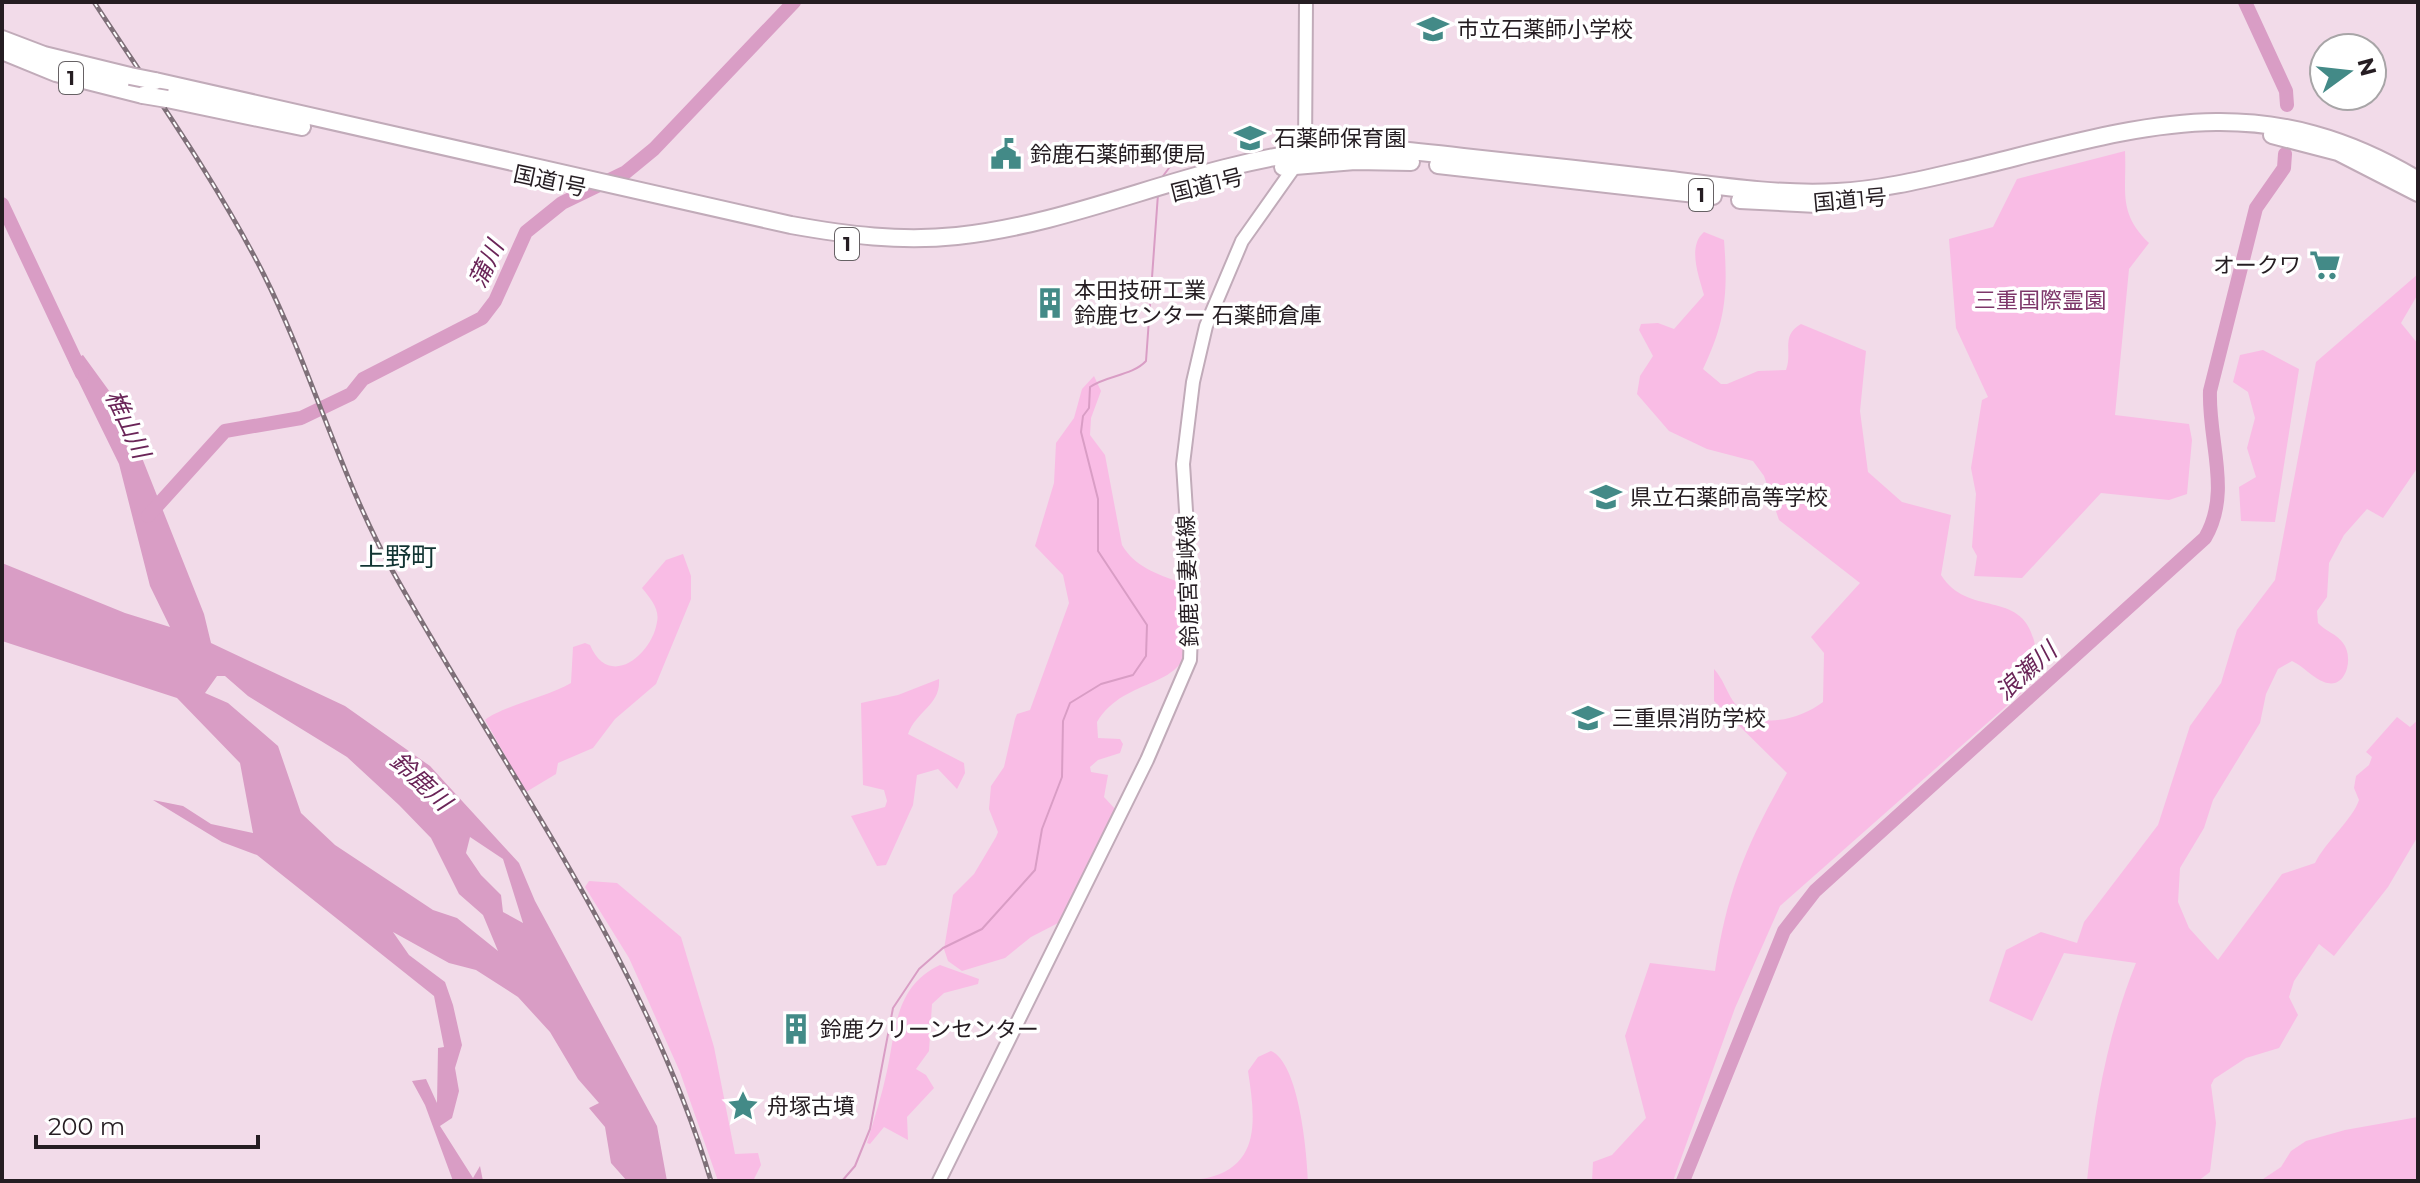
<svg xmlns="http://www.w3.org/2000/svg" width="2420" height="1183" font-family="Montserrat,'Noto Sans JP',sans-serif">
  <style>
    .green { fill: #f9bce5 }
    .water { fill: #d99dc5; fill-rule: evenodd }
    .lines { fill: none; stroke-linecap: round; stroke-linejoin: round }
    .stream { stroke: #d99dc5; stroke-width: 2 }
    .river { stroke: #d99dc5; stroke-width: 14 }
    .secondary-casing { stroke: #c1abb9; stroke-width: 16 }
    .highway-casing { stroke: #c1abb9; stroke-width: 20 }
    .secondary { stroke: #fff; stroke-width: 12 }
    .highway { stroke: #fff; stroke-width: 16 }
    .rail-casing { stroke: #7f7079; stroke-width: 5 }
    .rail { stroke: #fff; stroke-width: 2; stroke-dasharray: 6; stroke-linecap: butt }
    .highway-bridge-casing { stroke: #c1abb9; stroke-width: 20; stroke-linecap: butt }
    .highway-bridge { stroke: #fff; stroke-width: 16 }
    .labels { text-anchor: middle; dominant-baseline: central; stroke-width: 7; stroke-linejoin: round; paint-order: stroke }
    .shield { fill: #fff; stroke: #666164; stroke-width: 2 }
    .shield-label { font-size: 20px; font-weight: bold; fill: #251d22 }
    .poi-label { font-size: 22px; fill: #251d22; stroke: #fff; text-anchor: start }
    .street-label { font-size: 22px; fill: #251d22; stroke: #fff }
    .park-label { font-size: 22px; fill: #7e376a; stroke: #fff }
    .water-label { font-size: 24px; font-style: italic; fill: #6a2558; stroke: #fff }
    .quarter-label { font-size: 26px; fill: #113432; stroke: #fff }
  </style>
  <rect width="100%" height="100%" fill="#f2dbe9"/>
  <path class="green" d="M2125 151C2127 191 2117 212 2149 243L2129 269 2115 415 2189 424 2192 440 2187 494 2169 500 2101 493 2022 578 1974 576 1977 556 1972 547 1976 494 1971 468 1982 400 1988 397 1956 328 1949 239 1993 227 2017 179Z
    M1704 232 1724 240C1728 292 1726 321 1703 369L1721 384H1727L1758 371 1786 370C1793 351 1780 336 1801 324L1866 351 1860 411 1868 472 1902 502 1951 515 1941 575C1973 626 2041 575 2037 679L1780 906 1735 1008 1673 1181H1592L1593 1162 1612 1155 1646 1118 1625 1036 1650 963 1715 971C1727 890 1747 843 1787 773L1714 701V669C1723 679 1726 690 1733 701 1753 732 1798 721 1823 702L1824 653 1811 637 1860 583 1779 520 1764 476 1753 461 1707 449 1669 431 1637 394 1640 376 1653 356 1639 330 1641 324 1658 323 1674 329 1704 295C1699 277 1687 246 1704 232Z
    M2418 274V294L2401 323 2418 344V467L2383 518 2367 509 2344 535 2329 563 2327 597 2317 611 2318 623C2325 631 2337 634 2343 643 2354 656 2347 691 2324 682 2313 678 2303 666 2292 661L2278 669 2266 694 2260 723 2213 800 2204 828 2180 868 2178 902 2189 928 2218 960 2282 874 2315 863C2326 841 2353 819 2359 800L2354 788 2356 776 2369 765 2372 757 2366 752 2397 717 2410 727 2418 720V836L2388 887 2334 956 2319 944 2294 981 2289 997 2298 1015 2279 1048 2246 1058 2214 1079 2211 1085 2216 1123 2210 1172 2198 1181H2087C2095 1105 2108 1032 2136 963L2064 953 2032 1021 1989 1001 2006 950 2041 932 2077 943 2084 922 2158 825 2190 726 2221 683 2237 630 2275 580 2316 362Z
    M2263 350 2299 369 2275 522 2241 521 2239 487 2256 477 2247 448 2255 418 2248 392 2233 382 2240 355Z
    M1094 376 1101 391 1091 418 1090 435 1105 455 1122 545C1135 567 1157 574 1179 582 1218 704 1133 663 1097 722L1098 738 1120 739 1123 744 1120 753 1098 760 1090 767 1091 772 1108 775 1104 797 1116 810 1060 922 1031 937 1005 958 962 971 948 961 944 949 953 895 974 874 996 837 998 832 989 809 991 786 1004 767 1015 719 1017 714 1030 710 1069 603 1063 575 1035 546 1054 483 1056 443 1074 418 1082 389Z
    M683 554 691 576V599L656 684 615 719 593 748 558 763 556 774 526 792 485 720C500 707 547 697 571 683L573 647 585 643 590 645C609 690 652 655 657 622 660 609 650 598 642 588L666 560Z
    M939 679C941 705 916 711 908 734L964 763 965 773 957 789 938 769 917 775 913 805 886 865 877 866 851 816 885 807 887 801 884 790 863 785 861 703 898 695Z
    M589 881 617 883 681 937 714 1047 735 1154 758 1153 761 1165 753 1181H718L680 1072 629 958 585 887Z
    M940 965 979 979 978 984 944 993 932 1004 929 1051 916 1069 926 1075 934 1088 907 1117 908 1140 884 1127 870 1144 867 1143C874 1119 882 1095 887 1071 896 1029 895 986 940 965Z
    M1271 1051C1299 1063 1307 1152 1308 1181H1169C1182 1178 1194 1181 1207 1178 1262 1165 1255 1117 1248 1071L1258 1057Z
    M2418 1117V1181H2260L2281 1167 2291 1151 2306 1141 2345 1130Z"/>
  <path class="water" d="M83 355 123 410 204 614 211 643 345 706 430 766 519 863 535 901 657 1126 667 1181H627L611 1163 605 1127 589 1108 599 1103 578 1079 550 1032 518 997 476 970 449 963 393 932 409 955 445 982 453 1005 462 1045 455 1068 459 1091 452 1118 440 1126 473 1178 480 1166 483 1181H453L425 1105 412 1081 426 1079 437 1103 438 1048 444 1047 434 996 257 855 222 842 153 800 183 806 211 824 253 833 240 763 177 698 2 641V563L125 613 170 627 150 586 119 464 69 362ZM217 676H225L248 696 347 757 399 805 431 838 459 894 483 915 498 951 457 918 433 910 335 845 301 813 278 746 228 703 205 693ZM470 837 503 859 523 923 503 912 501 895 481 875 466 853Z"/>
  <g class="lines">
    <path class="stream" d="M1163 176 1172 164
      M842 1181 855 1166 870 1129 893 1008 919 969 943 948 982 929 1035 870 1042 829 1062 777 1063 721 1070 703 1101 684 1133 675 1146 656 1147 625 1098 551V499L1081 432 1083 416 1089 408 1090 387C1107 375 1132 376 1146 361L1158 194"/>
    <path class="river" d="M2245 2 2286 91 2287 105
      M2 204 82 374
      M148 516 225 431 301 418 351 394 363 379 482 318 495 301 526 232 562 203 626 172 654 149 794 2
      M1683 1181 1784 931 1815 891 2205 538C2232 492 2208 441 2210 391L2256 208 2284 168 2285 154"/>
    <defs>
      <path id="secondary" d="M939 1181 1147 760 1190 660 1192 604 1183 464 1193 382 1206 326 1242 241 1305 152 1306 2"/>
      <path id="highway" d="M2 39 44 55 130 76
        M2 51 56 73 143 95
        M155 81 791 225C847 235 900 242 957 236 1079 223 1192 165 1314 151 1364 145 1414 151 1463 157 1532 164 1602 172 1671 180 1726 187 1781 195 1837 192 1881 190 1925 179 1968 169 2137 128 2256 83 2418 180
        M167 99 302 127
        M2272 135 2338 152 2418 193
        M1438 165 1713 196
        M1283 167 1355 161 1411 162
        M1740 200 1817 204"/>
    </defs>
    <use href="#secondary" class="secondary-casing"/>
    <use href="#highway" class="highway-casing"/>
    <use href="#secondary" class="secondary"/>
    <use href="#highway" class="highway"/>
    <defs>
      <path id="rail" d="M94 2C152 91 216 180 264 275 312 371 340 476 392 570 504 770 645 960 711 1181"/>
    </defs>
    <use href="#rail" class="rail-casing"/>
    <use href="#rail" class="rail"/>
    <defs>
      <path id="highway-bridge" d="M130 76 155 81
        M143 95 167 99"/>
    </defs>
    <use href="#highway-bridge" class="highway-bridge-casing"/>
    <use href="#highway-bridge" class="highway-bridge"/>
  </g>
  <defs>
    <symbol id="school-bare" viewBox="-9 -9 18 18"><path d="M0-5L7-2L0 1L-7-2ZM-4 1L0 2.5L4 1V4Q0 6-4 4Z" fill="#438a87" stroke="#fff" stroke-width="2.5" paint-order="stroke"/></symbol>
    <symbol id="civic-bare" viewBox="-9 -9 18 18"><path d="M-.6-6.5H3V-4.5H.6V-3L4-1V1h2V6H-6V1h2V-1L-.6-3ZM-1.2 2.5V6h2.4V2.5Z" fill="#438a87" stroke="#fff" stroke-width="2.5" paint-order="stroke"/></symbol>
    <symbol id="supermarket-bare" viewBox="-9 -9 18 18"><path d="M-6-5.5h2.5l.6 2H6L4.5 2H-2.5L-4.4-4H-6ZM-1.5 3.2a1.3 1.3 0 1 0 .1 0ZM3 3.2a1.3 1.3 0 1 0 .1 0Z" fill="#438a87" stroke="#fff" stroke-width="2.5" paint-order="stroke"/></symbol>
    <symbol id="building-bare" viewBox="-9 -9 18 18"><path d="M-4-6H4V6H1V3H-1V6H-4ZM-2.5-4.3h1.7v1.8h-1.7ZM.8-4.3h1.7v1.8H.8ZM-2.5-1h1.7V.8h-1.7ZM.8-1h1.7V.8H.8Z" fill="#438a87" stroke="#fff" stroke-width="2.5" paint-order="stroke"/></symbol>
    <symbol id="sight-bare" viewBox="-9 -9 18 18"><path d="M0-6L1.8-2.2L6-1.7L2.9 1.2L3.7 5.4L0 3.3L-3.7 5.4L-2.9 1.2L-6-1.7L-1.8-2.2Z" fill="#438a87" stroke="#fff" stroke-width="2.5" paint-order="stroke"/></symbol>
  </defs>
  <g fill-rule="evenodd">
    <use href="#school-bare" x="1411" y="7" width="44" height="44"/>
    <use href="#school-bare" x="1228" y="116" width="44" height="44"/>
    <use href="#civic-bare" x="984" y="132" width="44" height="44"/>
    <use href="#supermarket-bare" x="2303" y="243" width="44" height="44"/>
    <use href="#building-bare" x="1028" y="281" width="44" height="44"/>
    <use href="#school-bare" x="1584" y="475" width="44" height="44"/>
    <use href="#school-bare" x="1566" y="696" width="44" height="44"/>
    <use href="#building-bare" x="774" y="1007" width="44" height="44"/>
    <use href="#sight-bare" x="721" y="1084" width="44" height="44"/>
  </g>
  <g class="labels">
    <g class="shield">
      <rect x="59" y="62" width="24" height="32" rx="6"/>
      <rect x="1689" y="179" width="24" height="32" rx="6"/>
      <rect x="835" y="228" width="24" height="32" rx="6"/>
    </g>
    <g class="shield-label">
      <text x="71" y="78">1</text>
      <text x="1701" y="195">1</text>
      <text x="847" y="244">1</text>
    </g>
    <g class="poi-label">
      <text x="1457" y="29">市立石薬師小学校</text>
      <text x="1274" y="138">石薬師保育園</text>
      <text x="1030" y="154">鈴鹿石薬師郵便局</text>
      <text x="2301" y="265" text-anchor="end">オークワ</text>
      <text x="1074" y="290">本田技研工業<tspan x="1074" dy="25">鈴鹿センター 石薬師倉庫</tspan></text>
      <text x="1630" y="497">県立石薬師高等学校</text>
      <text x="1612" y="718">三重県消防学校</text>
      <text x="820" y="1029">鈴鹿クリーンセンター</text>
      <text x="767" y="1106">舟塚古墳</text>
    </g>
    <g class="street-label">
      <text transform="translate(550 181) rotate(12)">国道1号</text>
      <text transform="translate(1207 185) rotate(-14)">国道1号</text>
      <text transform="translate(1850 200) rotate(-5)">国道1号</text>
      <text transform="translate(1188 581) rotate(-92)">鈴鹿宮妻峡線</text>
    </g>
    <g class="park-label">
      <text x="2040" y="300">三重国際霊園</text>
    </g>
    <g class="water-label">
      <text transform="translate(486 264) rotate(-65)">蒲川</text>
      <text transform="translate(128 424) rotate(65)">椎山川</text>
      <text transform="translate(2026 671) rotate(-42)">浪瀬川</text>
      <text transform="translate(421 781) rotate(43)">鈴鹿川</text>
    </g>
    <g class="quarter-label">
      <text x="398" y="557">上野町</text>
    </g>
  </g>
  <rect width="2420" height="1183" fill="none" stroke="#251d22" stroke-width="8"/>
  <g transform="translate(2348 72) rotate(75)"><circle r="38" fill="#ffffff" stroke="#a8a5a7" stroke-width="2"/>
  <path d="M0-6L14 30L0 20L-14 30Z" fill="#438a87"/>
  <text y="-12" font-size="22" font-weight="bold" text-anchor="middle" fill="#251d22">N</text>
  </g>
  <path d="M36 1135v12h222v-12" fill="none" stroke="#251d22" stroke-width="4"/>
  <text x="48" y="1135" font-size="24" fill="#251d22" stroke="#ffffff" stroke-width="6" paint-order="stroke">200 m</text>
</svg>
